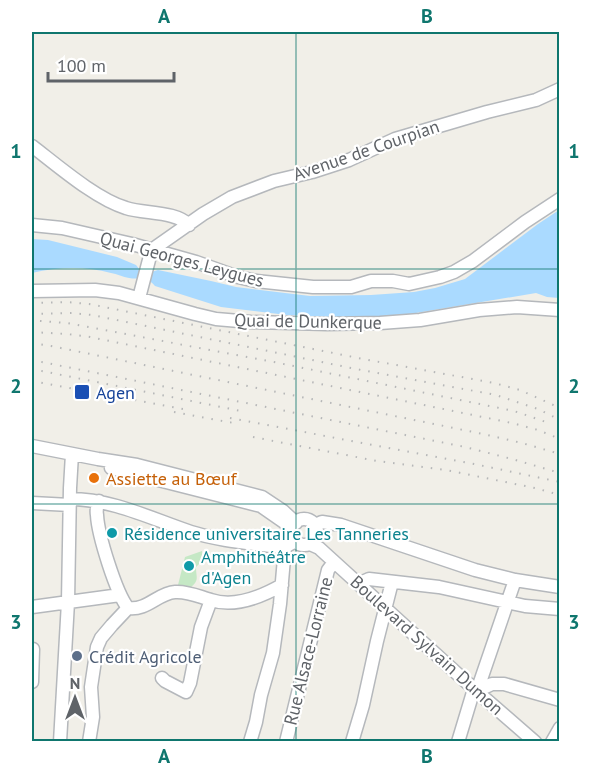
<svg xmlns="http://www.w3.org/2000/svg" width="591" height="773" font-family="'PT Sans',sans-serif">
  <style>
    .green { fill: #c5e8c5 }
    .water { fill: #aadaff }
    .lines { fill: none; stroke-linecap: round; stroke-linejoin: round }
    .minor-casing { stroke: #b5b8bc; stroke-width: 15 }
    .minor { stroke: #fff; stroke-width: 12 }
    .rail { stroke: #b6b7b8; stroke-width: 2; stroke-dasharray: 1.5 8; stroke-linecap: butt }
    .grid { fill: none; stroke: #0f766e; stroke-width: 1.5; stroke-opacity: 0.55 }
    .transit-dot { fill: #1a4fb4; stroke: #fff; stroke-width: 2 }
    .food-dot { fill: #e8710a; stroke: #fff; stroke-width: 2 }
    .culture-dot { fill: #0f9aa8; stroke: #fff; stroke-width: 2 }
    .service-dot { fill: #5c6f8a; stroke: #fff; stroke-width: 2 }
    .labels { text-anchor: middle; dominant-baseline: central; stroke-width: 4.5; stroke-linejoin: round; paint-order: stroke }
    .street-label { font-size: 18px; fill: #5f6368; stroke: #fff }
    .transit-label { font-size: 18px; fill: #164399; stroke: #fff; text-anchor: start }
    .food-label { font-size: 18px; fill: #c56008; stroke: #fff; text-anchor: start }
    .culture-label { font-size: 18px; fill: #0d838f; stroke: #fff; text-anchor: start }
    .service-label { font-size: 18px; fill: #4e5e75; stroke: #fff; text-anchor: start }
    .neatline { fill: none; stroke: #0f766e; stroke-width: 2 }
    .grid-label { font-size: 20px; text-anchor: middle; font-weight: bold; fill: #0f766e }
  </style>
  <rect width="100%" height="100%" fill="#f1efe8"/>
  <path class="green" d="M202 551V561L196 567C196 578 200 580 190 588L178 585 185 557Z"/>
  <path class="water" d="M559 210V298L547 297 536 293 404 315 353 318 287 315 221 307 155 286C146 275 139 280 129 278 123 277 117 274 111 273 85 266 58 267 32 273V239L48 240 117 257 136 265 140 270 148 273 158 270 211 281 236 287 310 296 371 295 414 292 435 288 465 279 538 224Z"/>
  <g class="lines">
    <defs>
      <path id="minor" d="M32 146C58 166 96 199 126 208 144 214 176 211 189 225
        M32 225 62 228 132 244 196 262 238 277 256 281 313 287H351L371 281H393L409 284 440 277 454 272 473 261 525 222 560 199
        M32 291 95 290 119 293 195 314 216 319 251 322 327 324 380 323 420 320 479 310 517 307 560 310
        M139 298 150 256 156 247 203 214 232 197 274 181 312 172 349 160 395 139 487 112 536 100 560 89
        M32 446 98 459 137 465 262 497 283 511 296 523
        M111 468 261 506 284 522 292 531
        M70 499C112 499 152 519 191 532 220 541 250 543 279 547H285L295 541
        M99 501C97 506 96 510 97 515 98 535 116 593 128 608
        M32 503 70 505
        M291 532a13 13 0 1 1 26 0a13 13 0 1 1-26 0Z
        M315 525 322 522 341 525 475 570 515 580 560 587
        M310 544 319 548 474 689 535 742
        M358 584 369 579 439 587 525 606 560 609
        M32 607 120 595
        M128 608C147 611 158 593 175 592 188 591 200 597 211 600 235 608 261 597 282 585
        M32 649H33L32 682
        M162 678 165 681 186 692 190 683 201 627 211 600
        M477 691 515 580
        M477 691 492 684H504L560 700
        M60 742 68 602 70 488 72 454
        M89 742 93 717 91 687 97 647 101 638 112 625 128 608
        M250 742 256 722 261 695 273 653 280 604 285 547
        M286 742 328 570 334 562
        M352 742 363 705 377 641 392 582
        M458 742 474 689
        M552 742 560 728"/>
    </defs>
    <use href="#minor" class="minor-casing"/>
    <use href="#minor" class="minor"/>
    <path class="rail" d="M32 303 67 302 89 304 358 358 494 383 520 390 560 408
      M32 314 72 313 92 315 361 370 496 395 538 409 560 420
      M40 321 67 323 274 362 514 411 549 423
      M32 332 67 334 90 337 512 423 538 430 560 439
      M32 343 51 346 483 434 522 443 560 454
      M32 360 465 447 512 459 560 473
      M32 369 246 412
      M32 381 183 409
      M174 412 239 424
      M230 418 479 465 560 482
      M253 437 377 461 446 470 535 488 560 495"/>
  </g>
  <path class="grid" d="M296 32V742M32 269H560M32 504H560"/>
  <rect class="transit-dot" x="74" y="384" width="16" height="16" rx="3"/>
  <circle class="food-dot" cx="94" cy="478" r="6"/>
  <g class="culture-dot">
    <circle cx="112" cy="533" r="6"/>
    <circle cx="189" cy="566" r="6"/>
  </g>
  <circle class="service-dot" cx="77" cy="656" r="6"/>
  <g class="labels">
    <g class="street-label">
      <text transform="translate(366 150) rotate(-19)">Avenue de Courpian</text>
      <text transform="translate(182 259) rotate(15)">Quai Georges Leygues</text>
      <text transform="translate(308 321) rotate(1)">Quai de Dunkerque</text>
      <text transform="translate(427 645) rotate(42)">Boulevard Sylvain Dumon</text>
      <text transform="translate(308 651) rotate(-76)">Rue Alsace-Lorraine</text>
    </g>
    <g class="transit-label">
      <text x="96" y="392">Agen</text>
    </g>
    <g class="food-label">
      <text x="106" y="478">Assiette au Bœuf</text>
    </g>
    <g class="culture-label">
      <text x="124" y="533">Résidence universitaire Les Tanneries</text>
      <text x="201" y="556">Amphithéâtre<tspan x="201" dy="21">d'Agen</tspan></text>
    </g>
    <g class="service-label">
      <text x="89" y="656">Crédit Agricole</text>
    </g>
  </g>
  <rect width="591" height="773" fill="none" stroke="#ffffff" stroke-width="66"/>
  <g transform="translate(75 698)" stroke="#ffffff" stroke-width="4.5" paint-order="stroke">
  <path d="M0-4.5L10 22L0 15L-10 22Z" fill="#5f6368"/>
  <text y="-9" font-size="16" font-weight="bold" text-anchor="middle" fill="#5f6368">N</text>
  </g>
  <path d="M48 72v9h126v-9" fill="none" stroke="#5f6368" stroke-width="3"/>
  <text x="57" y="72" font-size="18" fill="#5f6368" stroke="#ffffff" stroke-width="4.5" paint-order="stroke">100 m</text>
  <rect x="33" y="33" width="525" height="707" class="neatline"/>
  <g class="grid-label">
    <text x="164" y="23">A</text>
    <text x="427" y="23">B</text>
    <text x="16" y="158">1</text>
    <text x="574" y="158">1</text>
    <text x="16" y="393">2</text>
    <text x="574" y="393">2</text>
    <text x="16" y="629">3</text>
    <text x="574" y="629">3</text>
    <text x="164" y="763">A</text>
    <text x="427" y="763">B</text>
  </g>
</svg>
